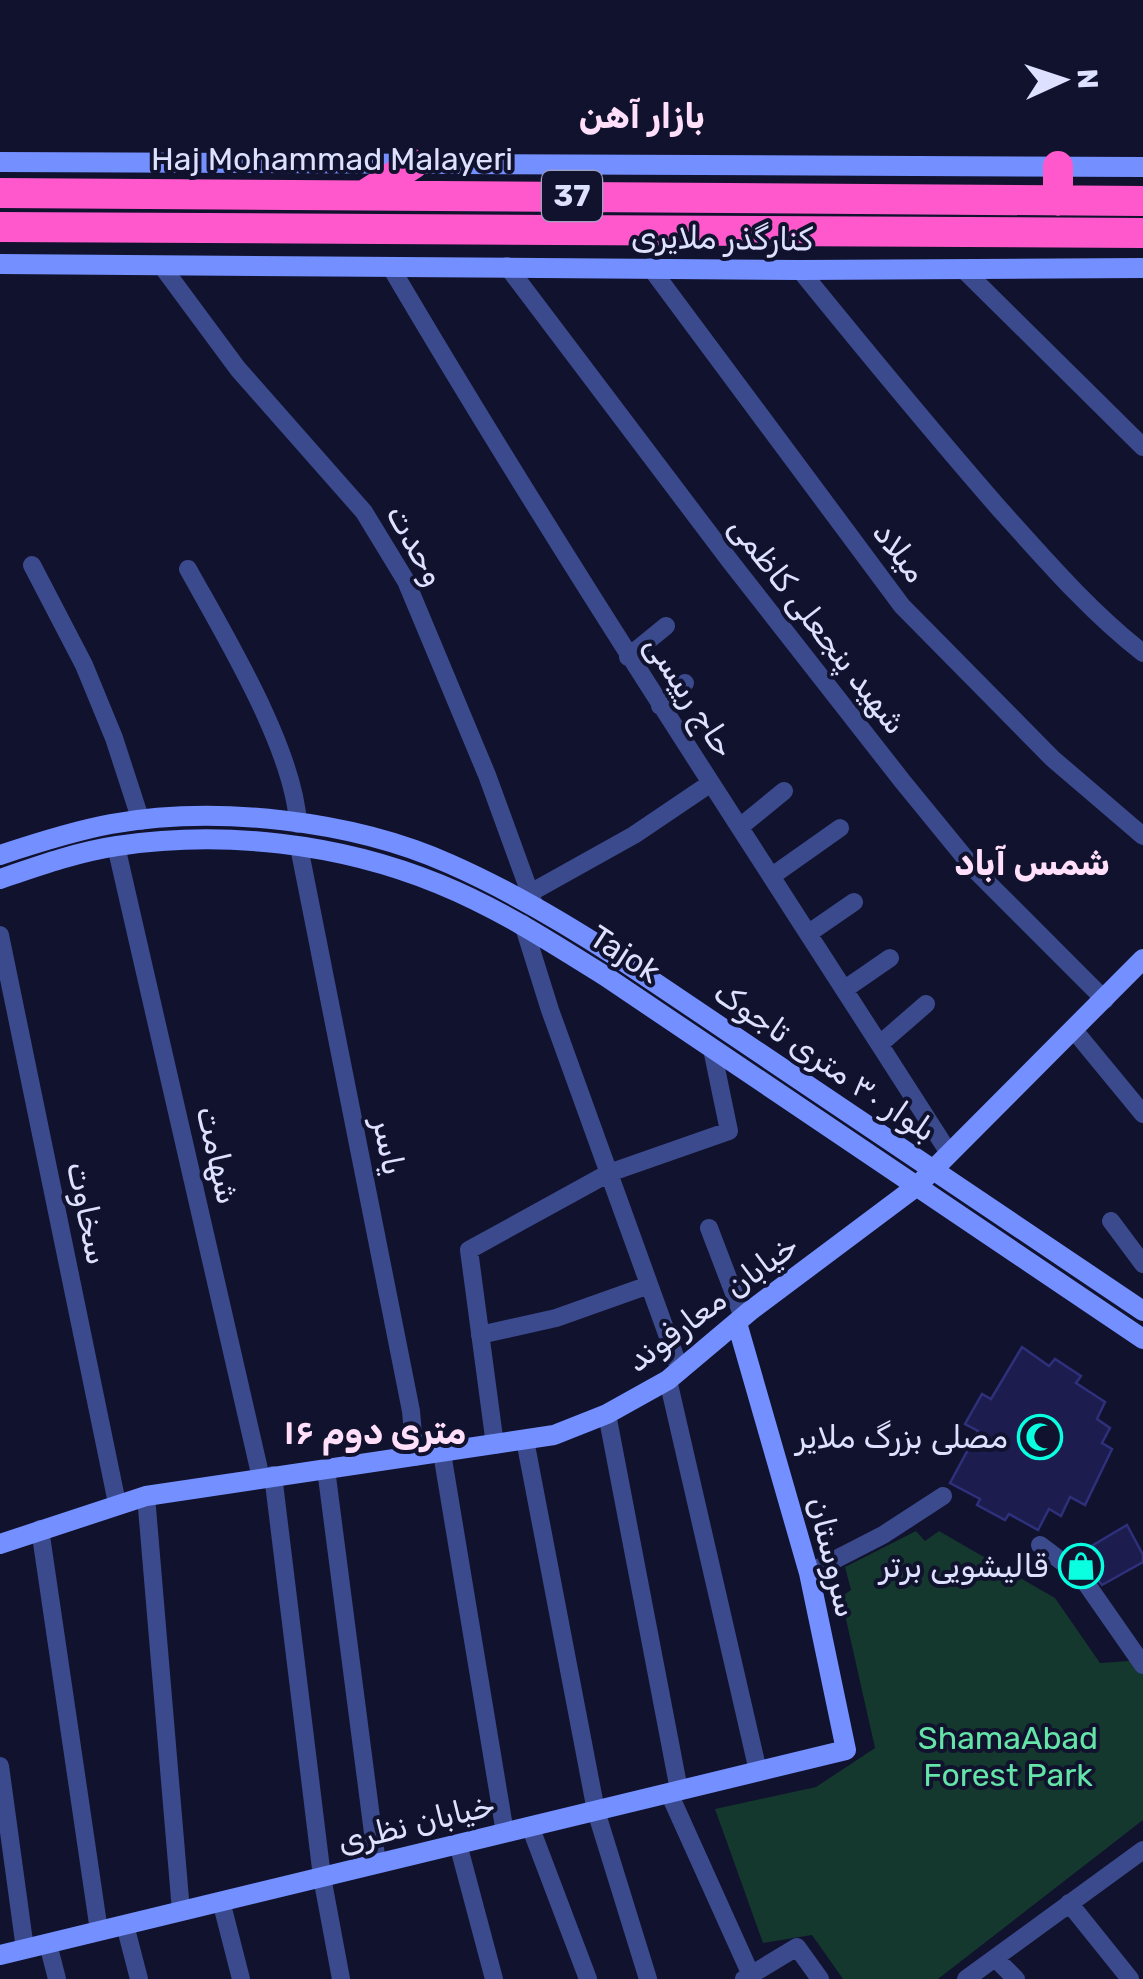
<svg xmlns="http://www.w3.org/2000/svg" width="1143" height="1979" font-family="Rubik,Cairo,sans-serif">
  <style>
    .green { fill: #14372e }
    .building { fill: #1c1d4e; stroke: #2e307b; stroke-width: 2.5 }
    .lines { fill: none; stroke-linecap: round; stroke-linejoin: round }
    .street { stroke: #3b4a8d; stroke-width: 18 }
    .secondary { stroke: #748fff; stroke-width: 20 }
    .highway { stroke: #ff58cd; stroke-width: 30 }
    .labels { text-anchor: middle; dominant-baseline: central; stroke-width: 8; stroke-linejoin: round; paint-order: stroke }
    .shield { fill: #11122d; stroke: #a0a2c0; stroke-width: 2.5 }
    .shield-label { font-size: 30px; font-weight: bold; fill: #dde0ff }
    .street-label { font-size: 32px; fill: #dde0ff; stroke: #11122d }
    .poi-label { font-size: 32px; fill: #dde0ff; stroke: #11122d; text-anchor: end }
    .park-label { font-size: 32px; fill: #64e4a7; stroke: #11122d }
    .neighbourhood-label { font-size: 35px; font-weight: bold; fill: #ffdffa; stroke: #11122d }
  </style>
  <rect width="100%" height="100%" fill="#11122d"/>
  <path class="green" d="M916 1531 925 1541 939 1531 1055 1598 1100 1663 1143 1660V1820L938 1979H843L812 1935 763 1943 715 1809 816 1787 875 1748 841 1597 851 1590 845 1567Z"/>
  <path class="building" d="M1022 1347 1049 1366 1055 1359 1081 1376 1076 1383 1105 1402 1097 1419 1110 1428 1102 1443 1112 1449 1085 1505 1070 1497 1061 1516 1049 1509 1038 1530 1009 1514 1005 1520 977 1505 980 1499 950 1483 978 1431 965 1424 982 1394 991 1399Z
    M1127 1525 1143 1555V1562L1102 1585 1078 1554Z"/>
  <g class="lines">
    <path class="street" d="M161 265 238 369 364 512 406 581 487 775 534 904
      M390 266C567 567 761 858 949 1153
      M507 266 730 561 903 782 975 870 1105 1000
      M650 267 902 606 1053 759 1143 836
      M962 268 1143 447
      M800 270C865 350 930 429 997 506 1043 557 1089 611 1143 653
      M32 565 84 665 114 738 141 821
      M188 569C225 636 294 749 298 824
      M628 657 666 626
      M660 706 685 683
      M740 827 784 791
      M116 846 261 1478
      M299 847 411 1411 415 1457
      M772 876 840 828
      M530 893 634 835 711 783
      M523 924 550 1010 680 1370
      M809 933 854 902
      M0 935 117 1503
      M845 989 890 958
      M1073 1029 1143 1114
      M880 1044 926 1004
      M1111 1221 1143 1264
      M709 1228 743 1317
      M480 1335 556 1318 649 1285
      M668 1380 758 1771
      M607 1414 679 1790
      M525 1440 596 1811 648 1979
      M495 1445 469 1250 609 1173 729 1131 712 1049
      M442 1453 505 1833
      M326 1469 377 1864
      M273 1475 322 1877 341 1979
      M146 1496 181 1911
      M40 1529 99 1931
      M1040 1545 1081 1576 1143 1665
      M809 1573 883 1535 943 1496
      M0 1766 25 1949
      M669 1793 751 1975
      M530 1826 588 1979
      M458 1844 494 1979
      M221 1901 241 1979
      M1069 1903 1130 1979
      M125 1925 139 1979
      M48 1944 57 1979
      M995 1958 1016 1979
      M744 1979 797 1947 820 1979
      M966 1979 1143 1850"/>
    <path class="secondary" d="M0 162 1143 167
      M0 264 800 270 1143 268
      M0 855C36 843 73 831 111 824 216 805 352 820 450 864 509 890 563 922 617 957L1143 1311
      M0 879C38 866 77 852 117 846 223 830 339 843 439 884 498 908 551 942 605 976L1143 1339
      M0 1544 146 1496 554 1435 607 1414 668 1380 750 1311 917 1186 1143 959
      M0 1955 846 1750 809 1573 737 1323"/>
    <path class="highway" d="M1058 166V201
      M0 193 1143 201
      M366 194 413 164
      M0 227 1143 233"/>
  </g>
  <defs>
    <symbol id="mosque-ring" viewBox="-11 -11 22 22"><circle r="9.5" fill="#11122d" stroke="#09ffe0" stroke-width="1.5"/><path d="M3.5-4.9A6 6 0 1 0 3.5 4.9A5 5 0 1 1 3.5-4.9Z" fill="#09ffe0"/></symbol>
    <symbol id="shop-ring" viewBox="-11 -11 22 22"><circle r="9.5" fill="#11122d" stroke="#09ffe0" stroke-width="1.5"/><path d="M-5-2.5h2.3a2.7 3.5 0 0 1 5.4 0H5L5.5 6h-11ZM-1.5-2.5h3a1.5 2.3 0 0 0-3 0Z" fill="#09ffe0"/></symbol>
  </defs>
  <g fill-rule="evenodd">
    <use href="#mosque-ring" x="1015" y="1412" width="50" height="50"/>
    <use href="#shop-ring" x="1056" y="1541" width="50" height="50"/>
  </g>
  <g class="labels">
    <rect class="shield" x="542" y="171" width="60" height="50" rx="8"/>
    <g class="shield-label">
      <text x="572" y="196">37</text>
    </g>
    <g class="street-label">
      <text x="332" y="159">Haj Mohammad Malayeri</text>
      <text transform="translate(722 238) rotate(1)">کنارگذر ملایری</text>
      <text transform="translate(416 545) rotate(61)">وحدت</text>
      <text transform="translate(900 552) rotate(53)">میلاد</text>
      <text transform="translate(818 625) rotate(52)">شهید پنجعلی کاظمی</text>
      <text transform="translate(690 696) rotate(57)">حاج رییسی</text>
      <text transform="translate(625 954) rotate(33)">Tajok</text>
      <text transform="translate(825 1061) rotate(34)">بلوار ۳۰ متری تاجوک</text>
      <text transform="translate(389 1146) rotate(79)">یاسر</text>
      <text transform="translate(218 1155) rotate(77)">شهامت</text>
      <text transform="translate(88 1213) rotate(78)">سخاوت</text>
      <text transform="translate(712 1303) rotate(-37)">خیابان معارفوند</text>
      <text transform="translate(833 1557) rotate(76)">سروستان</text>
      <text transform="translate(416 1823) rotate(-14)">خیابان نظری</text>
    </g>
    <g class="poi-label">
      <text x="1008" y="1437">مصلی بزرگ ملایر</text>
      <text x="1048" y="1566">قالیشویی برتر</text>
    </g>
    <g class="park-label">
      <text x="1008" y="1738">ShamaAbad<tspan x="1008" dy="37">Forest Park</tspan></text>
    </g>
    <g class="neighbourhood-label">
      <text x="642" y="116">بازار آهن</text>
      <text x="1032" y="863">شمس آباد</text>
      <text x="375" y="1432">۱۶ متری دوم</text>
    </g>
  </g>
  <g transform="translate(1063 80) rotate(87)" stroke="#11122d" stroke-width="8" paint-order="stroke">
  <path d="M0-8L18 38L0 25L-18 38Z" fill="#dde0ff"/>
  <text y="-15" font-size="28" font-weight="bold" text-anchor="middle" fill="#dde0ff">N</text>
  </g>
</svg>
